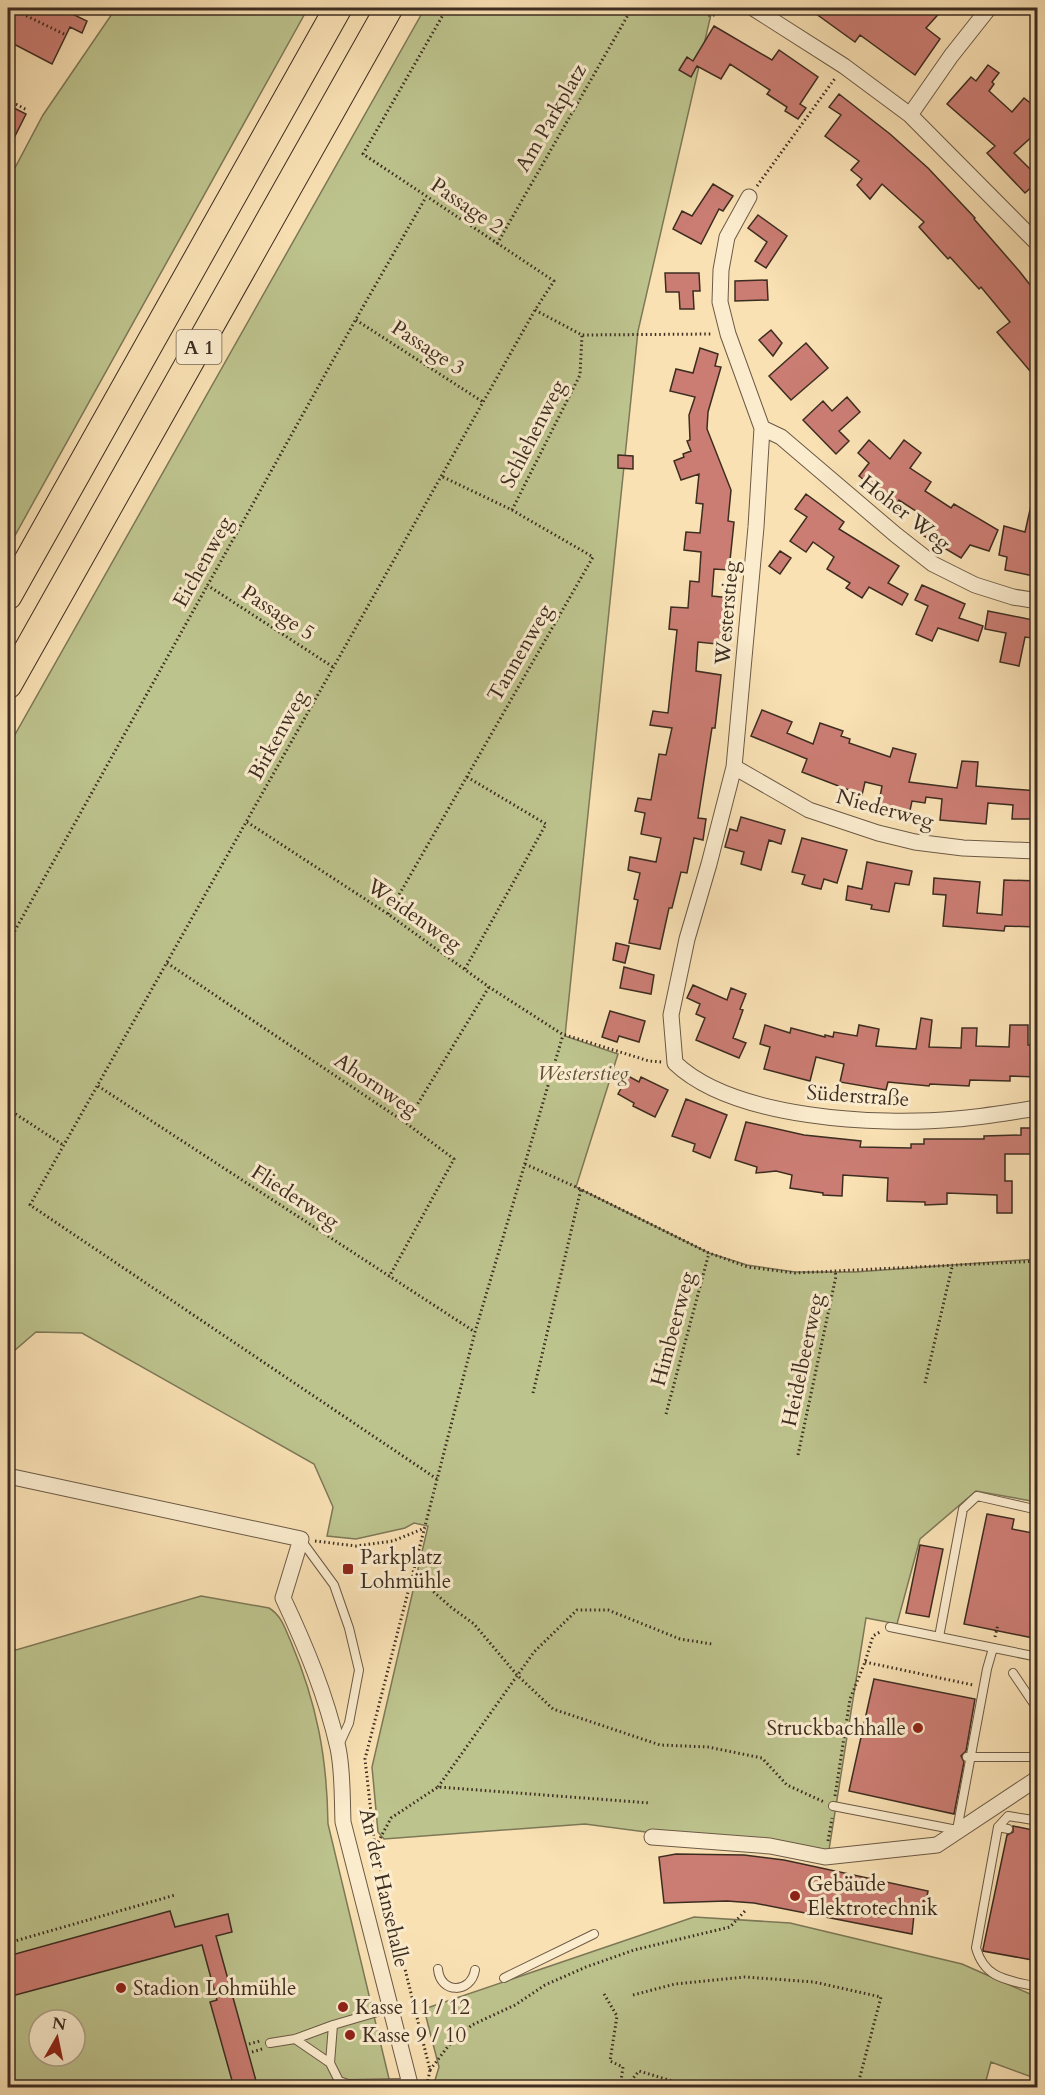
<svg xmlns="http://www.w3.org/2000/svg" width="1045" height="2095" font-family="Cardo,serif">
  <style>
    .green { fill: #bdc38d; stroke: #7d7857; stroke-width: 1.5; fill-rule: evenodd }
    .building { fill: #cb7d73; stroke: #3d2d21; stroke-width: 1.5 }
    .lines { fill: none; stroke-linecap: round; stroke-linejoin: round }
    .lane-casing { stroke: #6c5a46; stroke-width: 10 }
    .street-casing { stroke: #6c5a46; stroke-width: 17 }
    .highway-casing { stroke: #3d2d21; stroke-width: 29 }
    .path { stroke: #3d2d21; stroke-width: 3; stroke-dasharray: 1.5 3; stroke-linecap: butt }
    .lane { stroke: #fbecce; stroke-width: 8 }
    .street { stroke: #fbecce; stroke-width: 15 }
    .highway { stroke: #f9e1b4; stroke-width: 27 }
    .poi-dot { fill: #8f2418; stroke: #fbecce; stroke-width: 2 }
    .labels { text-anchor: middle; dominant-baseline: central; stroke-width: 6; stroke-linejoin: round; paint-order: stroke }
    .shield { fill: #fbecce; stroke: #766655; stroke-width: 1.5 }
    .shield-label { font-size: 20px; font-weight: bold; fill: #3d2d21 }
    .street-label { font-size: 21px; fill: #3d2d21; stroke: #fbecce }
    .park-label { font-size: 21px; font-style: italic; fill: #5d523c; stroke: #fbecce }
    .poi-label { font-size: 21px; fill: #3d2d21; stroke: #fbecce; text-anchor: start }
  </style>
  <rect width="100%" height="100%" fill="#f9e1b4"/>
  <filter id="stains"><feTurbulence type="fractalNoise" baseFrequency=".00333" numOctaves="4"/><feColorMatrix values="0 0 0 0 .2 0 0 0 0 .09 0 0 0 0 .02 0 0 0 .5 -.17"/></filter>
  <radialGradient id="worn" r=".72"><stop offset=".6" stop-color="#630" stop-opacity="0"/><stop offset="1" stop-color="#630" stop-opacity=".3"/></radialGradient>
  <path class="green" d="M116 8H308L8 548V181L43 115Z
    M425 8H707L712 10 638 331 565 1036 618 1054 576 1187 709 1253 747 1265 795 1272H855L1037 1259V1502L976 1491 920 1539 897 1624 866 1618 828 1856 585 1824 384 1839 378 1832 372 1767 428 1526 414 1523 405 1528 356 1539 327 1536 333 1507 314 1464 82 1333 36 1332 8 1356V747Z
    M201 1596 269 1608C282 1616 285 1629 291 1642 317 1704 327 1757 328 1824L391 2087H8V1645L16 1650ZM39 2020H75V2056H39Z
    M694 1917 790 1923 962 1964 1037 1997V2079L991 2062 984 2088 433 2087 439 2067 424 2009Z"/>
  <path class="building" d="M8 8H60L87 21 82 33 70 27 52 64 8 41Z
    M808 8H839L846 13 849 8H944L926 28 940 39 915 75 860 35 855 42Z
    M714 26 772 60 779 50 818 77 800 104 806 108 798 119 785 111 787 107 767 94 770 90 730 64 721 79 697 66 691 77 679 70 687 57 693 61Z
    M988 65 999 73 992 82 994 84 989 91 1012 112 1024 98 1038 109V131L1014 153 1038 177V181L1025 193 987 153 995 146 947 104 971 77 976 81Z
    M839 94 890 134 928 168 975 218 974 219 1020 272 1038 295V365L1030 371 997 332 1010 322 981 287 979 289 950 257 948 259 919 227 924 222 882 184 870 199 857 185 862 179 851 170 859 161 825 136 841 115 829 107Z
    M8 105 26 114 8 150Z
    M713 184 733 196 723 211 719 209 701 244 673 229 682 211 692 216Z
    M758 215 787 236 766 268 755 261 767 242 748 228Z
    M665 273H699L700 291H693L694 309H680L679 292H666Z
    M767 280 768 300 735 301V281Z
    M771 330 782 343 773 356 759 340Z
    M806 343 828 368 791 400 769 376Z
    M700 348 718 354 715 366 721 367 708 412 707 429 731 490 728 521 734 522 729 570 714 569 712 596 731 598 726 645 698 642 696 671 721 675 715 728H712L698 818 706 819 703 840 694 838 687 873 681 872 672 908H669L660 949 629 943 638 900 634 899 640 873 628 870 630 857 656 862 661 838 641 834 645 813 635 811 638 798 651 800 659 754 666 755 672 728 650 725 653 711 668 713 677 630 669 629 671 607 688 608 690 581 699 582 701 552 684 550 686 532 700 533 703 504 696 503 699 474 681 480 674 461 684 457 683 454 691 451 687 441 690 440 689 415 695 397 670 391 676 369 693 373Z
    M847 397 860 412 839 431 849 441 836 454 803 420 823 401 832 411Z
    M869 440 890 459 904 440 921 453 910 468 931 482 925 491 951 508 954 504 998 530 989 551 970 545 961 558 919 533 928 519 899 500 895 505 859 476 869 463 858 453Z
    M618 455 633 456V469L618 468Z
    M806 494 844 522 839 529 899 566 888 583 908 594 902 605 869 587 862 598 846 588 850 583 827 569 834 557 813 542 806 552 790 541 807 517 795 509Z
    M1032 501 1038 502V577L1005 570 1007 557 999 555 1004 526 1025 532Z
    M780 551 791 558 780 574 769 566Z
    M922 585 965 604 959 618 983 626 978 641 938 628 932 641 916 634 928 606 915 600Z
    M988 611 1038 621V639L1025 637 1019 666 1000 662 1006 633 985 629Z
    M762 710 792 722 787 733 813 744 820 723 843 731 841 736 850 739 849 743 890 757 893 748 916 754 909 782 957 788 962 761 978 762 976 786 1038 791V819H1012L1013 805 988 803 986 824 940 820 942 799 926 797 925 803 912 801 909 815 878 807 882 786 865 782 862 795 802 772 807 759 751 736Z
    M741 817 785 830 781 844 769 840 761 870 741 864 744 852 725 847 730 829 737 831Z
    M802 838 847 850 837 883 824 879 821 889 812 887 802 884 805 875 792 872Z
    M867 862 912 871 909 885 895 883 889 912 871 909 872 905 846 900 848 886 862 889Z
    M934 878 980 882 977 913 1002 915 1004 880 1038 881 1036 927 1005 926 1004 931 943 926 946 895 933 894Z
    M616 943 629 946 625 963 613 960Z
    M624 967 654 975 651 994 620 988Z
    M693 985 727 1000 731 988 746 994 740 1009 743 1010 733 1038 746 1043 739 1058 696 1040 705 1018 696 1014 700 1004 687 998Z
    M610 1011 645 1021 639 1042 619 1036 617 1042 602 1037Z
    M921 1018 932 1020 929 1047 961 1048 962 1028H977L976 1046 1009 1047 1010 1025H1028V1045H1038V1077L1010 1076V1081L970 1080 969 1086 930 1084 929 1086 888 1082 886 1090 840 1082 844 1064 816 1057 810 1081 764 1069 770 1047 760 1044 765 1025 790 1033 791 1028 825 1037V1035L833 1037 834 1032 857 1036 859 1025 879 1029 876 1046 916 1049Z
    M628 1076 639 1082 641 1077 668 1090 655 1117 633 1106 634 1103 618 1094Z
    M686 1099 727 1115 710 1158 693 1151 695 1144 672 1136Z
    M746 1122 804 1135 861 1141 860 1147 911 1148V1144H924V1139H984V1136L1021 1135V1128H1038V1154H1005V1181H1012V1213H997V1195L947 1193V1204L925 1205V1202L887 1201 888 1178 843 1175 842 1196 823 1195V1193L790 1188 792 1175 776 1171 756 1173 757 1167 735 1160Z
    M987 1514 1014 1519 1012 1529 1038 1534V1639L964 1624Z
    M920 1545 943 1549 929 1617 906 1613Z
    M874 1679 975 1699 966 1751 961 1756 964 1762 954 1814 849 1791Z
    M1013 1826 1038 1831V1961L983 1951V1949L1007 1835 1013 1832Z
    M676 1854 744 1855 784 1860 928 1891 923 1917 914 1915 912 1934 754 1903 727 1901 664 1903 659 1857Z
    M170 1911 175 1927 228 1914 232 1932 216 1936 258 2088H241L239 2082 233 2084 210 2002 217 2000 202 1945 8 1997V1956Z"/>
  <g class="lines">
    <defs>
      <path id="lane" d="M301 1540 334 1585 349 1628 359 1670 349 1723 339 1745
        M890 1627 1038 1657
        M939 1637 963 1509 977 1496 1038 1510
        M1013 1673 1038 1710
        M967 1757H1038
        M833 1806 957 1830 987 1669 993 1648
        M1033 1820 1008 1816 998 1827 976 1948C985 1980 1009 1980 1038 1987
        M998 1827 1008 1829
        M438 1969C440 1994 471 1994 475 1970
        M504 1978 594 1934
        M295 2039 330 2063 339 2081 348 2084 409 2083
        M270 2043 295 2039 333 2025 391 2008
        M330 2063 333 2025"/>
      <path id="street" d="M753 8 844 66 910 115 1038 244
        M910 115 951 56 989 8
        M749 197 727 237 721 270 720 302 728 334 762 428 756 527 734 767 709 864 687 939 671 1015 675 1063C734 1119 878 1126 956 1119 983 1117 1010 1112 1038 1108
        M762 428 781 437 896 535 933 564 975 585 1013 597 1038 601
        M734 767 809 810 878 833 915 842 963 848 1038 851
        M8 1476 301 1539 283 1598C306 1647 326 1695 338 1748 343 1772 342 1797 343 1822L411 2088
        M652 1837 770 1846 825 1857 937 1845 1038 1778"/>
      <path id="highway" d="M8 596 338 8
        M8 685 389 8"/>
    </defs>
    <use href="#lane" class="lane-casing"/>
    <use href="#street" class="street-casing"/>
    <use href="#highway" class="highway-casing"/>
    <path class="path" d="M10 8 66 35
      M692 8 711 16 731 8
      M8 100 27 110
      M757 186 836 77
      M497 244 632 8
      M535 310 582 335 713 334
      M356 320 483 402
      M512 510 580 375 582 335
      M207 585 333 667
      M247 822 388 914 489 987 562 1034 649 1061 662 1062
      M388 914 593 557 512 510 441 476
      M8 943 356 319 426 197
      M167 963 406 1123 454 1159 389 1277
      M465 969 546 824 467 777
      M98 1086 475 1332
      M8 1109 63 1145
      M406 1123 489 987
      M525 1164 576 1187 709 1253 748 1267 795 1273 1038 1261
      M925 1383 952 1267
      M533 1393 581 1189
      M666 1414 709 1253
      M798 1455 836 1276 835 1271
      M437 1479 30 1205 535 310 554 281 363 154 447 8
      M315 1541 356 1546 393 1541 425 1528
      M413 1574 452 1608 474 1624 517 1675 553 1709 660 1745 708 1747 762 1758 787 1785 824 1802
      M995 1637 998 1624
      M865 1662 973 1685
      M438 1787 534 1652 577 1610H608L680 1639 712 1644
      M835 1796 850 1699 865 1662 873 1636 880 1632
      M828 1841 832 1818
      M376 1846 391 1818 438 1787 650 1803
      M8 1943 175 1895
      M604 1994 617 2016 610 2061 623 2067 620 2088
      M633 1995 675 1984 745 1977 814 1982 881 1997 857 2088
      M249 2044 260 2041
      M252 2052 262 2049
      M430 2070 449 2045 472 2025 515 2005 545 1985 586 1967 634 1950 730 1927 745 1911
      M427 2085 430 2070 375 1848 365 1759 475 1332 563 1035
      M625 2088 639 2071 695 2088"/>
    <use href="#lane" class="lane"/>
    <use href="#street" class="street"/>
    <use href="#highway" class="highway"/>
  </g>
  <g class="poi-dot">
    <rect x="342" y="1563" width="12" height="12" rx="3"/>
    <circle cx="918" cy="1728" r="6"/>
    <circle cx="795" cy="1896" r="6"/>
    <circle cx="121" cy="1988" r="6"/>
    <circle cx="343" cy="2007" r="6"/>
    <circle cx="350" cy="2035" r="6"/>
  </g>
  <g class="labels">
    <rect class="shield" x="176.5" y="330" width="45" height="34" rx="4.5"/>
    <g class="shield-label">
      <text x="199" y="347">A 1</text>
    </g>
    <g class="street-label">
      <text transform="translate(551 118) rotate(-60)">Am Parkplatz</text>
      <text transform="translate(467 206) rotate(34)">Passage 2</text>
      <text transform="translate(428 348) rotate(33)">Passage 3</text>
      <text transform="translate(533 434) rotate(-63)">Schlehenweg</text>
      <text transform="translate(905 513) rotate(38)">Hoher Weg</text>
      <text transform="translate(203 562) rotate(-61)">Eichenweg</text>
      <text transform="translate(278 613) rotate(33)">Passage 5</text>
      <text transform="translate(727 613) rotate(-85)">Westerstieg</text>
      <text transform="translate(520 653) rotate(-60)">Tannenweg</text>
      <text transform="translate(278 735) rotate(-61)">Birkenweg</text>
      <text transform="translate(885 809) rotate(15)">Niederweg</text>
      <text transform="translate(414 915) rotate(35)">Weidenweg</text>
      <text transform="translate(376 1085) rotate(34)">Ahornweg</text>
      <text transform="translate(858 1096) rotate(4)">Süderstraße</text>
      <text transform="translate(295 1197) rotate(33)">Fliederweg</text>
      <text transform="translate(673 1329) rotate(-75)">Himbeerweg</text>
      <text transform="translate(803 1360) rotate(-78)">Heidelbeerweg</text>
      <text transform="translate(384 1888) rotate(77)">An der Hansehalle</text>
    </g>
    <g class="park-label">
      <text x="583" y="1073">Westerstieg</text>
    </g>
    <g class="poi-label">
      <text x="360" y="1557">Parkplatz<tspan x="360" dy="24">Lohmühle</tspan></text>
      <text x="906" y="1728" text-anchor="end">Struckbachhalle</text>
      <text x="807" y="1884">Gebäude<tspan x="807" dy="24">Elektrotechnik</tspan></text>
      <text x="133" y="1988">Stadion Lohmühle</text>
      <text x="355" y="2007">Kasse 11 / 12</text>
      <text x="362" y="2035">Kasse 9 / 10</text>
    </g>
  </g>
  <rect width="1045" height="2095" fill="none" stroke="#f9e1b4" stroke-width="30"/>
  <rect x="9" y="9" width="1027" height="2077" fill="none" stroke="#3d2d21" stroke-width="3"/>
  <rect x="15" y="15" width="1015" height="2065" fill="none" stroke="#3d2d21" stroke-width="1.5"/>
  <g transform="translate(57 2038) rotate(9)"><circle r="28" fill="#fbecce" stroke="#afa089" stroke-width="1.5"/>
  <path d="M0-4.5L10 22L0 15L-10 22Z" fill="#8f2418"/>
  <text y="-9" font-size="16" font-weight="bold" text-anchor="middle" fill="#3d2d21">N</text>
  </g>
  <rect width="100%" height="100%" filter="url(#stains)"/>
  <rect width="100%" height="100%" fill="url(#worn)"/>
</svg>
